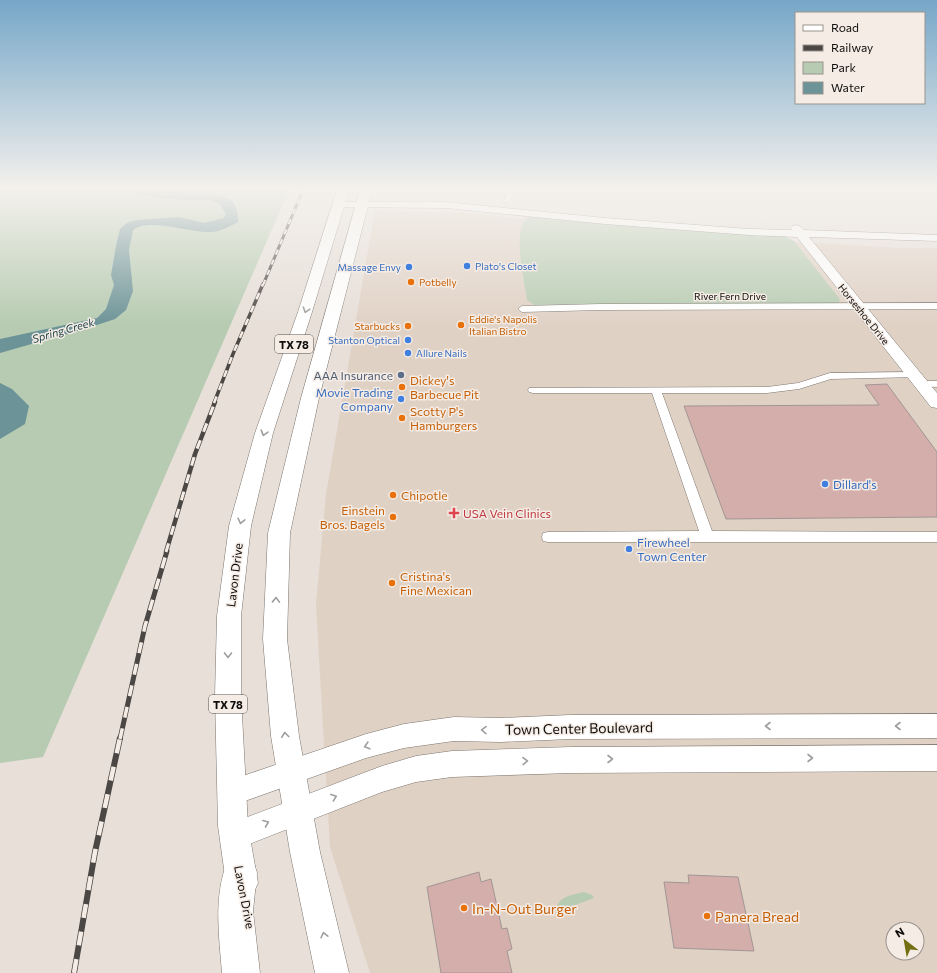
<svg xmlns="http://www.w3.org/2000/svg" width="937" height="973" font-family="Commissioner,sans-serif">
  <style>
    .built { fill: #e0d1c5; fill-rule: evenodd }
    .green { fill: #b6cbb1 }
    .water { fill: #6c9397 }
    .building { fill: #d3aeaa; stroke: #a19695 }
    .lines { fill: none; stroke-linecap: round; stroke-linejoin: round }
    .street-casing { stroke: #7c756f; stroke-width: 1 }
    .secondary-casing { stroke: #7c756f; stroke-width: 1 }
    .primary-casing { stroke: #7c756f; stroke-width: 1 }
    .highway-casing { stroke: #7c756f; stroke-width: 1 }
    .street { fill: #fff; fill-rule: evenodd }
    .secondary { fill: #fff; fill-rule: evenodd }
    .primary { fill: #fff; fill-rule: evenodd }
    .highway { fill: #fff; fill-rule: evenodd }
    .rail-far4-casing { stroke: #4b4744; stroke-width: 3 }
    .rail-far3-casing { stroke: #4b4744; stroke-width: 3.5 }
    .rail-far2-casing { stroke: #4b4744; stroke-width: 4.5 }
    .rail-far1-casing { stroke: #4b4744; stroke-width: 5 }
    .rail-casing { stroke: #4b4744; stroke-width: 6 }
    .rail-far4 { stroke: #f5ece5; stroke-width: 2; stroke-dasharray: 5.5; stroke-linecap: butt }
    .rail-far3 { stroke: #f5ece5; stroke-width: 2.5; stroke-dasharray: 7; stroke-linecap: butt }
    .rail-far2 { stroke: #f5ece5; stroke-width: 3; stroke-dasharray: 9; stroke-linecap: butt }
    .rail-far1 { stroke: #f5ece5; stroke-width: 3.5; stroke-dasharray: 11; stroke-linecap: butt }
    .rail { stroke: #f5ece5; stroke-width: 4.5; stroke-dasharray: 14; stroke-linecap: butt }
    .oneway { stroke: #9f9e9d }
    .shop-dot { fill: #3f7fe0; stroke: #f5ece5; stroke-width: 1.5 }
    .food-dot { fill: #e8710a; stroke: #f5ece5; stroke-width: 1.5 }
    .service-dot { fill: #5c6f8a; stroke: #f5ece5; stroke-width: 1.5 }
    .health-dot { fill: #e0444e; stroke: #f5ece5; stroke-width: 1.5 }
    .labels { text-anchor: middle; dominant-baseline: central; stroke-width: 3; stroke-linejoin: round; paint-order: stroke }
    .far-shop-label { font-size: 10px; fill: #366cbe; stroke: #f5ece5; text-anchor: start }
    .far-food-label { font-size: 10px; fill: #c56008; stroke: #f5ece5; text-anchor: start }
    .far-street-label { font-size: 10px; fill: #0f0d0b; stroke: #f5ece5 }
    .far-water-label { font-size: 11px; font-style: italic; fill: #143b3f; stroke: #f5ece5 }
    .shield { fill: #f5ece5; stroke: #54504c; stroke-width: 1 }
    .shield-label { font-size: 11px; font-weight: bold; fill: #0f0d0b }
    .service-label { font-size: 12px; fill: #4e5e75; stroke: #f5ece5; text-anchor: end }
    .food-label { font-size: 12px; fill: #c56008; stroke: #f5ece5; text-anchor: start }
    .shop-label { font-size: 12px; fill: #366cbe; stroke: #f5ece5; text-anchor: start }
    .health-label { font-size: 12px; fill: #be3a42; stroke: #f5ece5; text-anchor: start }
    .street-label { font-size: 12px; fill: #0f0d0b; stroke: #f5ece5 }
    .near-street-label { font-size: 14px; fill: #0f0d0b; stroke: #f5ece5 }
    .near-food-label { font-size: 14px; fill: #c56008; stroke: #f5ece5; text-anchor: start }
  </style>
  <rect width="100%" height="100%" fill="#e7dfd8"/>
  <path class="built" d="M375 210 478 214 652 233 897 248H937V973H370L330 847 316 605 326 494ZM893 929H917V953H893Z"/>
  <path class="green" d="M0 190H289L43 757 0 763Z
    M530 216 719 233 786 237 794 241 839 298 840 301 837 304 534 305 527 300C525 283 510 224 530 216Z
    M584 892 592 895 594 898 562 910H557C557 896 573 895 584 892Z"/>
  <path class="water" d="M121 190C140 190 223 188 233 202 237 208 238 215 238 222 229 227 221 231 212 232 191 234 150 217 133 230L129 250 133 291 126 310 115 319 91 327 0 353V339L97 318 106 309 114 285 111 275 116 246 120 229 127 223 136 220 179 217 204 223 224 218 226 214 219 203 210 200H181L154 197Z
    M0 383 12 389 29 406 25 424 0 439Z"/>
  <path class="building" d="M887 384 937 452V517L726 519 684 406 879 405 865 385Z
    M479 872 481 882 491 879 502 929 507 928 512 949 507 951 512 973H441L427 887Z
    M688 875 738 877 754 951 674 948 664 882 689 883Z"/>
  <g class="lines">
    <defs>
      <path id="street" d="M509 190H515L510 201 507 203 504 201Z
        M937 303V309L601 310 522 312 518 309 522 306 601 304Z
        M914 372 919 375 918 377 831 379 799 389 767 393H662L712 531 937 532V542H548L543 541 542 537 543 533 548 532 699 531 652 393H533L529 392 528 390 529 388 767 387 798 383 830 373Z
        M922 381H937V387L918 386 917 384Z"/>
      <path id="secondary" d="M338 202H446L605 218 749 229 792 230 790 228 792 226C798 224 800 226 804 230L937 235V241L809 237 937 393V408L931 407 797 237 749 235 605 224 446 208 334 207 333 205Z
        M937 714V738L570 739 501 742 454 741 404 748 366 758 231 806 222 802 218 793 222 784 231 780 366 734 404 724 454 717 501 718 570 715Z
        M937 745V771L571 773 452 777 416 782 382 792 234 850 224 846 220 836 224 826 382 766 416 756 452 751 571 747Z"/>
      <path id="primary" d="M337 190H349L312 312 273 433 251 526 241 616V696L248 826 258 883 253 894 242 899 231 894 226 883 218 826 215 696 217 616 229 526 255 433 298 312Z
        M360 190H372L319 398 290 533 287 639 299 736 320 852 349 973H315L290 852 271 736 263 639 268 533 301 398Z"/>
      <path id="highway" d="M240 855 252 860 257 872 253 911 260 973H222C219 935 213 896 228 860Z"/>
    </defs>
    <use href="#street" class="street-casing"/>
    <use href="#secondary" class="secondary-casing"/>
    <use href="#primary" class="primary-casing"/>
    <use href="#highway" class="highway-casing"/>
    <use href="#street" class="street"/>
    <use href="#secondary" class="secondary"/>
    <use href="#primary" class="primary"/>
    <use href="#highway" class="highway"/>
    <defs>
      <path id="rail-far4" d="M263 285 303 190"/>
      <path id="rail-far3" d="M214 403 233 354 263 284"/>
      <path id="rail-far2" d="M166 552 195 454 215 402"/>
      <path id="rail-far1" d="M120 739 145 626 167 551"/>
      <path id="rail" d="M74 973 95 852 120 738"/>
    </defs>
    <use href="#rail-far4" class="rail-far4-casing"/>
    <use href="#rail-far3" class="rail-far3-casing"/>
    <use href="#rail-far2" class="rail-far2-casing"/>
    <use href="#rail-far1" class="rail-far1-casing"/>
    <use href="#rail" class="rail-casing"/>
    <use href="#rail-far4" class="rail-far4"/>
    <use href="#rail-far3" class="rail-far3"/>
    <use href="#rail-far2" class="rail-far2"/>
    <use href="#rail-far1" class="rail-far1"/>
    <use href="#rail" class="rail"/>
  </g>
  <defs><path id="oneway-chevron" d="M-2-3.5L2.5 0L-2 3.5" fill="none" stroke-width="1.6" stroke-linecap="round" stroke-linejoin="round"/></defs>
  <g class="oneway">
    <use href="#oneway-chevron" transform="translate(306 310) rotate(108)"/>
    <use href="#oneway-chevron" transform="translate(264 433) rotate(106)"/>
    <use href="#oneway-chevron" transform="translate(241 521) rotate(103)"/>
    <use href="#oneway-chevron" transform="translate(276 600) rotate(-88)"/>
    <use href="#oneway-chevron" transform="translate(228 655) rotate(91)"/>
    <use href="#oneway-chevron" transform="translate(768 726) rotate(180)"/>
    <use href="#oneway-chevron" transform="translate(898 726) rotate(-180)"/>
    <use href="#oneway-chevron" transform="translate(484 730) rotate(-179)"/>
    <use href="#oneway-chevron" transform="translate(285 735) rotate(-97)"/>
    <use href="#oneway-chevron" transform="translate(367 746) rotate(164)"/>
    <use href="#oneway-chevron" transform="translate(810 758)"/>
    <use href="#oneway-chevron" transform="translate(610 759)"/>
    <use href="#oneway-chevron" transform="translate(525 761) rotate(-2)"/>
    <use href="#oneway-chevron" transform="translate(334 797) rotate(-20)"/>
    <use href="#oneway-chevron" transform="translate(266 823) rotate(-22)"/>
    <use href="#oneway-chevron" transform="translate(324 935) rotate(-103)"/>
  </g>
  <linearGradient id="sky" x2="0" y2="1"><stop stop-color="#76a7c8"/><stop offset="0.58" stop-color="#f4f1ed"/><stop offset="1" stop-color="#f4f1ed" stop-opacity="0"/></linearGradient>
  <rect width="937" height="326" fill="url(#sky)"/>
  <g class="shop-dot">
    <circle cx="467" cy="266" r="4"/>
    <circle cx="409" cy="267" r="4"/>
    <circle cx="408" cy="340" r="4"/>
    <circle cx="408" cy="353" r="4"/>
    <circle cx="401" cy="399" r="4"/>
    <circle cx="825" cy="484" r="4"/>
    <circle cx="629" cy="549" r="4"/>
  </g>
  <g class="food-dot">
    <circle cx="411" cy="282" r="4"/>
    <circle cx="461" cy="325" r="4"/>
    <circle cx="408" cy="326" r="4"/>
    <circle cx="402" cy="387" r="4"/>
    <circle cx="402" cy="418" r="4"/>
    <circle cx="393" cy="495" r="4"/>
    <circle cx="393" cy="517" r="4"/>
    <circle cx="392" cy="583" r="4"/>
    <circle cx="464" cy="908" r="4"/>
    <circle cx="707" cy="916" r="4"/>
  </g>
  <circle class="service-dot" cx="401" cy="375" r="4"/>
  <path class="health-dot" d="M452 507h4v4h4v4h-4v4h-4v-4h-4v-4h4z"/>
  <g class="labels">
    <g class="far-shop-label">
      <text x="475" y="266">Plato's Closet</text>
      <text x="401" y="267" text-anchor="end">Massage Envy</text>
      <text x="400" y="340" text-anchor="end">Stanton Optical</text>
      <text x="416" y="353">Allure Nails</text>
    </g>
    <g class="far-food-label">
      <text x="419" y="282">Potbelly</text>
      <text x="469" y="319">Eddie's Napolis<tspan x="469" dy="12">Italian Bistro</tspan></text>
      <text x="400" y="326" text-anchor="end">Starbucks</text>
    </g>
    <g class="far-street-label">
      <text x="730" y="296">River Fern Drive</text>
      <text transform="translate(864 314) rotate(51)">Horseshoe Drive</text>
    </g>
    <g class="far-water-label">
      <text transform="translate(63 330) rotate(-16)">Spring Creek</text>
    </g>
    <g class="shield">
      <rect x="275" y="335" width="38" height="18" rx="3"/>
      <rect x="209" y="695" width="38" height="18" rx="3"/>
    </g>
    <g class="shield-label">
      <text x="294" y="344">TX 78</text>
      <text x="228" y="704">TX 78</text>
    </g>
    <g class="service-label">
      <text x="393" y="375">AAA Insurance</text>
    </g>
    <g class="food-label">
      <text x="410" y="380">Dickey's<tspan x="410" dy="14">Barbecue Pit</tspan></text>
      <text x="410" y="411">Scotty P's<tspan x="410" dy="14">Hamburgers</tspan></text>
      <text x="401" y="495">Chipotle</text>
      <text x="385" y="510" text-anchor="end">Einstein<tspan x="385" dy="14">Bros. Bagels</tspan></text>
      <text x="400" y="576">Cristina's<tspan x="400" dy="14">Fine Mexican</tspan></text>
    </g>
    <g class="shop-label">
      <text x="393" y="392" text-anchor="end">Movie Trading<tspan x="393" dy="14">Company</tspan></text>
      <text x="833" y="484">Dillard's</text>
      <text x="637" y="542">Firewheel<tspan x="637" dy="14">Town Center</tspan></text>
    </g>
    <g class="health-label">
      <text x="463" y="513">USA Vein Clinics</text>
    </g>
    <g class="street-label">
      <text transform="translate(234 575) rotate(-83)">Lavon Drive</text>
      <text transform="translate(245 897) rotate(79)">Lavon Drive</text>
    </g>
    <g class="near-street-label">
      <text transform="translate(579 728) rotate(-1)">Town Center Boulevard</text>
    </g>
    <g class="near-food-label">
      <text x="472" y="908">In-N-Out Burger</text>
      <text x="715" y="916">Panera Bread</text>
    </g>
  </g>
  <rect x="795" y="12" width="130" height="92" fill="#f5ece5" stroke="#99938e"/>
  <rect x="803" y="25" width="20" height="6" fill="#ffffff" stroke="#99938e"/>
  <text x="831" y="32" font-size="12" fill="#0f0d0b">Road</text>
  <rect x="803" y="45" width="20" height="6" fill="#4b4744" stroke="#99938e"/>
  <text x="831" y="52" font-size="12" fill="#0f0d0b">Railway</text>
  <rect x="803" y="62" width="20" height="12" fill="#b6cbb1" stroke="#99938e"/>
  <text x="831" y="72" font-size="12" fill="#0f0d0b">Park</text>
  <rect x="803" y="82" width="20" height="12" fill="#6c9397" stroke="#99938e"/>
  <text x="831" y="92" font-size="12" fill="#0f0d0b">Water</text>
  <g transform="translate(905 941) rotate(329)"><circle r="19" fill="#f5ece5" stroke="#99938e"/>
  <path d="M0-3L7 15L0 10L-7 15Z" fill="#747012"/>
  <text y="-6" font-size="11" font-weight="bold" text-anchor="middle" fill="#0f0d0b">N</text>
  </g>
</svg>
